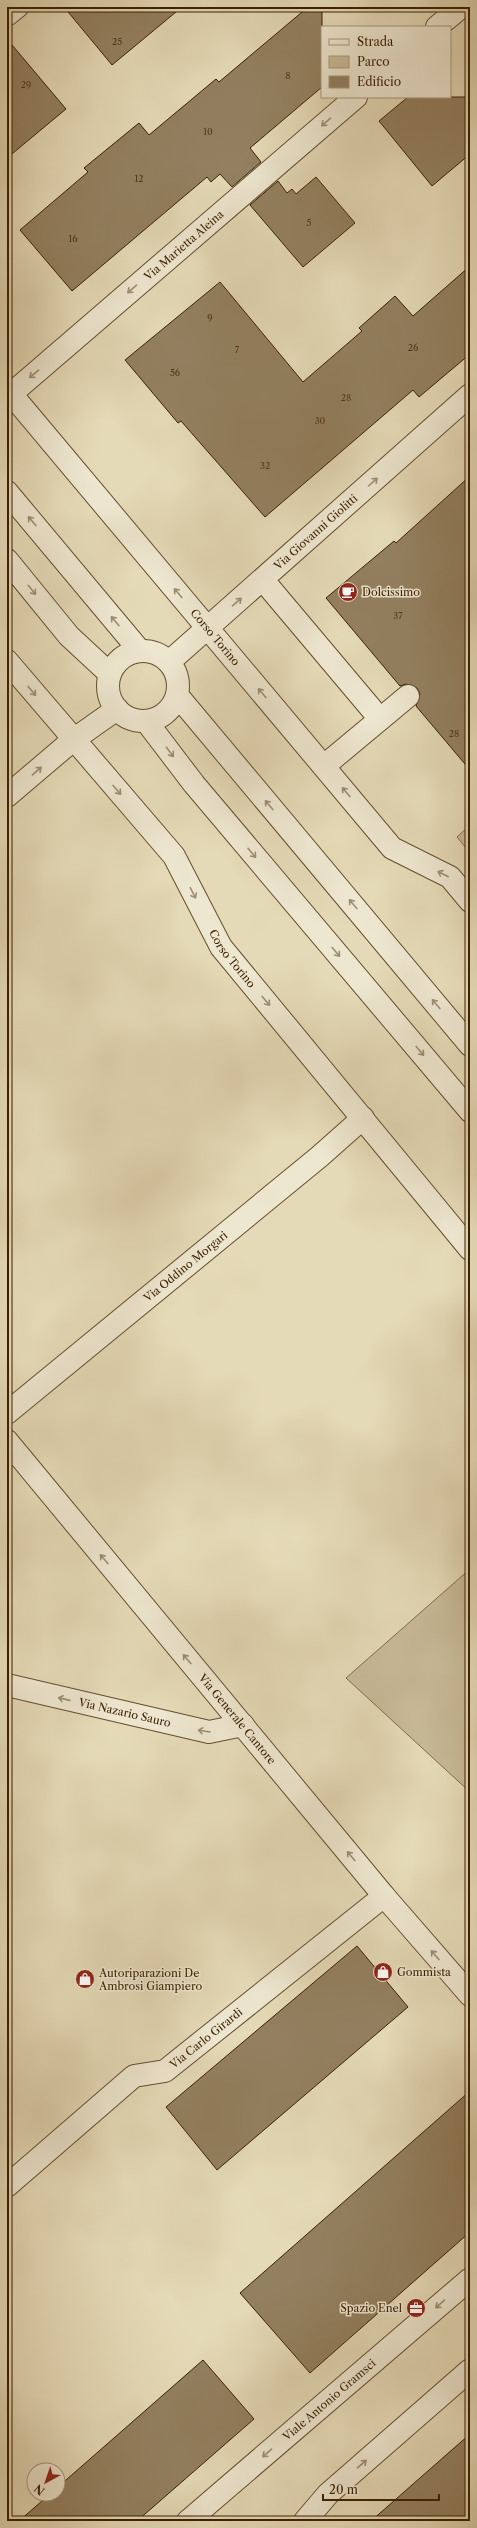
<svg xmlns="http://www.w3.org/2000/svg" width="477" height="2528" font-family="'Libre Caslon Text',serif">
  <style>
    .green { fill: #c8ba98; stroke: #816c4c }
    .building { fill: #938060; stroke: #3a1f01 }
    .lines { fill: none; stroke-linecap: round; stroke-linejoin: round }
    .minor-casing { stroke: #654e2e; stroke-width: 24 }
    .minor { stroke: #eee7d0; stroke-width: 22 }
    .oneway { stroke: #9d8d73 }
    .labels { text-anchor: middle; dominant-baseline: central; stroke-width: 3; stroke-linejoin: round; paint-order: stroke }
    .number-label { font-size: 9px; fill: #503719 }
    .street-label { font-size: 11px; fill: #3a1f01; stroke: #eee7d0 }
    .poi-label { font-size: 11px; fill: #3a1f01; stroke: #eee7d0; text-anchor: start }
  </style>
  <rect width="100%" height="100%" fill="#e5dab7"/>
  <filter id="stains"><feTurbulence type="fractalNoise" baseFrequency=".005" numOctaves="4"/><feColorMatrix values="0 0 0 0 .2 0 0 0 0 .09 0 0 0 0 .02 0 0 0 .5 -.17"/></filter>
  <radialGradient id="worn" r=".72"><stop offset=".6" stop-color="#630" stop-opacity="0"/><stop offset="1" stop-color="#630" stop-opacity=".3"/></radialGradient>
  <path class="green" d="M470 825V853L457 837Z
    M470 1569V1792L346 1678Z"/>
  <path class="building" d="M64 7H182L112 65Z
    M308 7H322V87L250 148 261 162 232 187 220 174 211 182 207 177 72 291 20 230 88 172 84 168 139 123 149 135 216 79 219 82Z
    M7 39 66 109 7 158Z
    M408 97H470V154L432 186 379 121Z
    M316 177 355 223 303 267 250 205 278 181 287 193 292 189 296 194Z
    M470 266V354L419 397 413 390 265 517 181 421 178 423 125 360 220 282 303 382 362 331 359 328 395 296 413 316Z
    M470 476V770L416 706 420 694 417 688 406 684 400 686 326 598 394 541 396 543Z
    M357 1946 408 2007 217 2170 166 2107Z
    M470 2091V2232L310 2373 240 2293Z
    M203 2360 254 2419 137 2521H19L50 2494H58V2487Z
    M470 2434V2521H371Z"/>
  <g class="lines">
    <defs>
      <g id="minor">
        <path d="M7 15 17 7"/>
        <path d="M437 27 461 7"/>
        <path id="s1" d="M7 389 392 848 450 877 470 901"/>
        <path id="s2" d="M11 394 356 97"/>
        <path d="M7 492 140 651"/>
        <path d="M7 560 69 636 110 674"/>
        <path d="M263 580 380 719"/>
        <circle cx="143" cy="686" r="35"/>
        <path id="s3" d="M7 661 174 856 221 947 470 1249"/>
        <path id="s4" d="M169 662 470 395"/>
        <path d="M177 695 470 1045"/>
        <path d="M146 721 194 784 470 1111"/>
        <path d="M324 766 408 696"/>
        <path d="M7 796 73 740 117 709"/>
        <path id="s5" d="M7 1413 319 1157 363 1118"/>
        <path id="s6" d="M7 1441 384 1896 470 1995"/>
        <path id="s7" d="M7 1685 209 1732 243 1725"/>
        <path id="s8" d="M7 2186 134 2076 165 2071 384 1896"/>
        <path id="s9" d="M188 2521 470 2279"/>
        <path d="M305 2521 328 2494 470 2370"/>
      </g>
    </defs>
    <use href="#minor" class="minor-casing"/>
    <use href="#minor" class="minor"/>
  </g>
  <defs><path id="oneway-shaft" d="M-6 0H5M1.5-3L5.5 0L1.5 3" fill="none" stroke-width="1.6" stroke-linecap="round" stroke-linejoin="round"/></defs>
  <g class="oneway">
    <use href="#oneway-shaft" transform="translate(326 122) rotate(139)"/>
    <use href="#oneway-shaft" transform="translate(132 289) rotate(139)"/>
    <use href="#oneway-shaft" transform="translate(34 374) rotate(140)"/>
    <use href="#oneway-shaft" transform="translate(373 482) rotate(-42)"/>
    <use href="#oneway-shaft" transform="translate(32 521) rotate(-130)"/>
    <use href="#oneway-shaft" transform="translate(32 590) rotate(51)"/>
    <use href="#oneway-shaft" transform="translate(178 593) rotate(-130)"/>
    <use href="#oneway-shaft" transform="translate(237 602) rotate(-41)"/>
    <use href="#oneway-shaft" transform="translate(115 621) rotate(-130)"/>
    <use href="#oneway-shaft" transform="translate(32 691) rotate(50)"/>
    <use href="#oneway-shaft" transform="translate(262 693) rotate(-130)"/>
    <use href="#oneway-shaft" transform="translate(170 752) rotate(53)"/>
    <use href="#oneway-shaft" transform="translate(37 771) rotate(-41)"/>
    <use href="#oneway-shaft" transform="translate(117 790) rotate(49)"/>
    <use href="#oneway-shaft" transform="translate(346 792) rotate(-130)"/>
    <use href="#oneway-shaft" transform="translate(269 805) rotate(-130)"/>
    <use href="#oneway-shaft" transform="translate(252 853) rotate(50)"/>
    <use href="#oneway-shaft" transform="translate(443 874) rotate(-153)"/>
    <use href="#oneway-shaft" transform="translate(193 893) rotate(63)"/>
    <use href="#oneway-shaft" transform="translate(353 904) rotate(-130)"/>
    <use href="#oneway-shaft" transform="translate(336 952) rotate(50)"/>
    <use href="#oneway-shaft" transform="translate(266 1001) rotate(50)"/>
    <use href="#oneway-shaft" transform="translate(436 1004) rotate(-130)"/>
    <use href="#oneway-shaft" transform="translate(420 1051) rotate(50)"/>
    <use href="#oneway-shaft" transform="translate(104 1559) rotate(-130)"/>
    <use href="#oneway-shaft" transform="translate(187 1659) rotate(-130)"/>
    <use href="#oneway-shaft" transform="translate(64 1699) rotate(-167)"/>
    <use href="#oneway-shaft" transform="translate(204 1731) rotate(-171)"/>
    <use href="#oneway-shaft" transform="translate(351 1856) rotate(-130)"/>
    <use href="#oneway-shaft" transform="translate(435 1955) rotate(-131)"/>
    <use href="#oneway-shaft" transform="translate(440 2304) rotate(139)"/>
    <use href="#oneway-shaft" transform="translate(267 2453) rotate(139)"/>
    <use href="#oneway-shaft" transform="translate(362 2464) rotate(-41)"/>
  </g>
  <defs>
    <symbol id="cafe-disc" viewBox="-11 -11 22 22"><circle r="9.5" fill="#8f2418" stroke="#eee7d0"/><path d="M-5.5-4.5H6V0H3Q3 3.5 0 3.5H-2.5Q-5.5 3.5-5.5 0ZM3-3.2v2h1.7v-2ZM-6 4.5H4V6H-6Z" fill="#fff"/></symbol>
    <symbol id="shop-disc" viewBox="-11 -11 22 22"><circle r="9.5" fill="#8f2418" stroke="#eee7d0"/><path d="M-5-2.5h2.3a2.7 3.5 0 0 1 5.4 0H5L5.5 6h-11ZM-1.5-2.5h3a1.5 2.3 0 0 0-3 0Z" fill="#fff"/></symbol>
    <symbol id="office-disc" viewBox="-11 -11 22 22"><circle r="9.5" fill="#8f2418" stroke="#eee7d0"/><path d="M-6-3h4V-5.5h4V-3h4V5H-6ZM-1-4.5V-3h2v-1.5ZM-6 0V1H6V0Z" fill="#fff"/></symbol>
  </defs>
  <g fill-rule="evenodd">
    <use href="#cafe-disc" x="337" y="581" width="22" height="22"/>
    <use href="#shop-disc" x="372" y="1961" width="22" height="22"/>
    <use href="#shop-disc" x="74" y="1968" width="22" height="22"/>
    <use href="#office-disc" x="405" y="2297" width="22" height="22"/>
  </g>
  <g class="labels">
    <g class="number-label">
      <text x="117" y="41">25</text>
      <text x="288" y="75">8</text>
      <text x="26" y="84">29</text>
      <text x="208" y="131">10</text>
      <text x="139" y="178">12</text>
      <text x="309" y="222">5</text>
      <text x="73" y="238">16</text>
      <text x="210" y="317">9</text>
      <text x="413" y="347">26</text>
      <text x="237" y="349">7</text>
      <text x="175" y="372">56</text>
      <text x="346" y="397">28</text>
      <text x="320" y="420">30</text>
      <text x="265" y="465">32</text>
      <text x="398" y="615">37</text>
      <text x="454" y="733">28</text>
    </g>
    <g class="street-label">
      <text stroke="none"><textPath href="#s2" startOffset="228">Via Marietta Aleina</textPath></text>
      <text stroke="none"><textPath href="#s4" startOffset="196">Via Giovanni Giolitti</textPath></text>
      <text stroke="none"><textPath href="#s1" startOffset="324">Corso Torino</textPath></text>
      <text stroke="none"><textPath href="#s3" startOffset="375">Corso Torino</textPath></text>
      <text stroke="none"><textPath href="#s5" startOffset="231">Via Oddino Morgari</textPath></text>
      <text stroke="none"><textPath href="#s7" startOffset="121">Via Nazario Sauro</textPath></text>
      <text stroke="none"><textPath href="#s6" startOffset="361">Via Generale Cantore</textPath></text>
      <text stroke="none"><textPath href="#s8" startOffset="252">Via Carlo Girardi</textPath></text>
      <text stroke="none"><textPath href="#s9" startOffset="186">Viale Antonio Gramsci</textPath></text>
    </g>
    <g class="poi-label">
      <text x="362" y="592">Dolcissimo</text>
      <text x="397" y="1972">Gommista</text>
      <text x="99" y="1973">Autoriparazioni De<tspan x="99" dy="13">Ambrosi Giampiero</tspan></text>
      <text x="402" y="2308" text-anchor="end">Spazio Enel</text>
    </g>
  </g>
  <rect width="477" height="2528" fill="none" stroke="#e5dab7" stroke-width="24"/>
  <rect x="8" y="8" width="461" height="2512" fill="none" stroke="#3a1f01" stroke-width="2"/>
  <rect x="12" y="12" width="453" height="2504" fill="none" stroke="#3a1f01"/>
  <rect x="321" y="26" width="130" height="72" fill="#eee7d0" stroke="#a6977d"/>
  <rect x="329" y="39" width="20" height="6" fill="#eee7d0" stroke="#a6977d"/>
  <text x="357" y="46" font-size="12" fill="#3a1f01">Strada</text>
  <rect x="329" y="56" width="20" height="12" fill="#c8ba98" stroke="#a6977d"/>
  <text x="357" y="66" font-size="12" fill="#3a1f01">Parco</text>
  <rect x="329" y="76" width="20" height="12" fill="#938060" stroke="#a6977d"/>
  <text x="357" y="86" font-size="12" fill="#3a1f01">Edificio</text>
  <g transform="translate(46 2482) rotate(220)"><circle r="19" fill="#eee7d0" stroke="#a6977d"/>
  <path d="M0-3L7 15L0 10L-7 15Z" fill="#8f2418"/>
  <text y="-6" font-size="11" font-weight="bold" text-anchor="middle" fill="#3a1f01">N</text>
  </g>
  <path d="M323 2494v6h116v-6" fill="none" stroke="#3a1f01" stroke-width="2"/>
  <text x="329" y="2494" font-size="12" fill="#3a1f01" stroke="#eee7d0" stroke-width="3" paint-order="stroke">20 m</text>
  <rect width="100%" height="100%" filter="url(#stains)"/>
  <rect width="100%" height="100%" fill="url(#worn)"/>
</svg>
